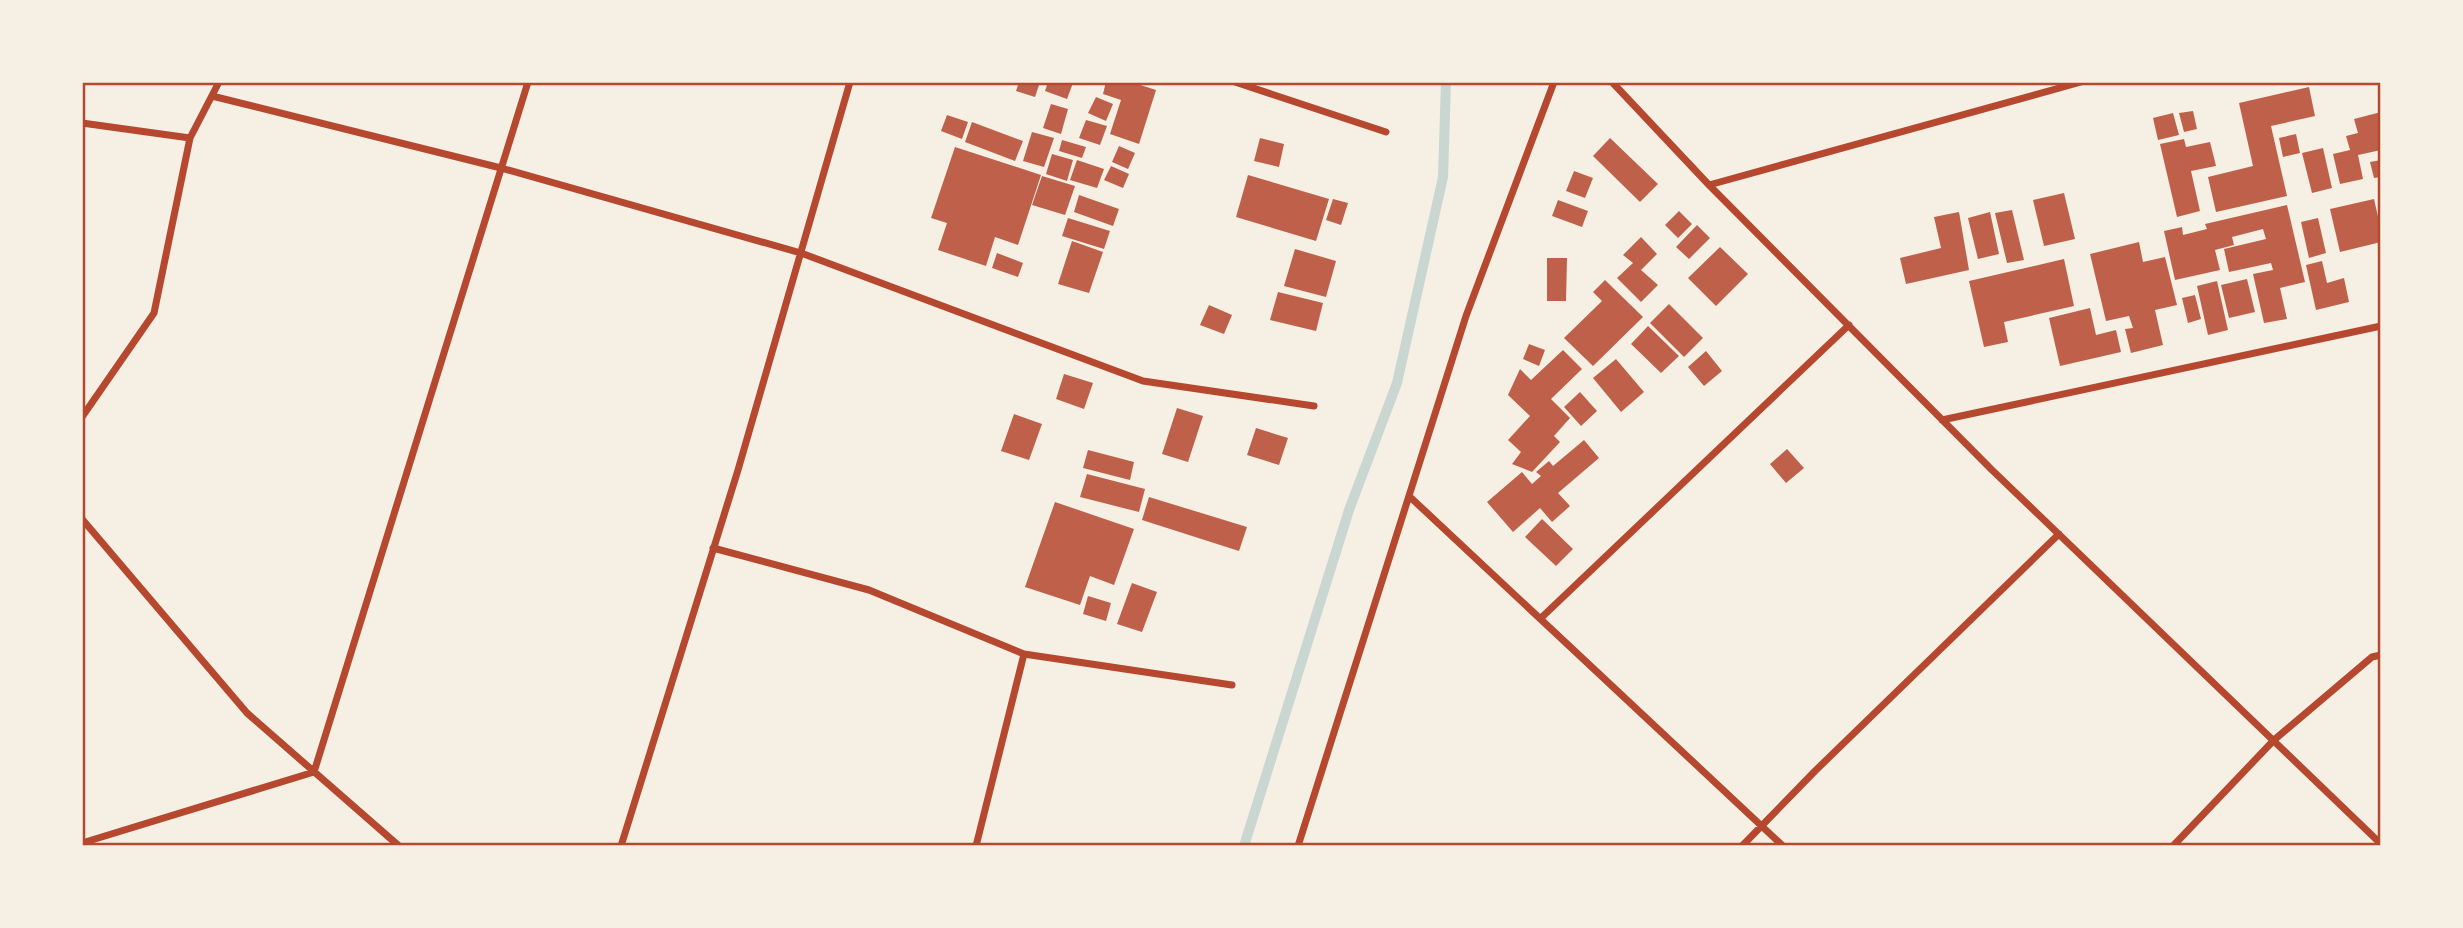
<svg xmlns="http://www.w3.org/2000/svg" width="2463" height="928" font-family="Quicksand,sans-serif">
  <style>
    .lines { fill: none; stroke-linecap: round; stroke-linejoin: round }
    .stream { stroke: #c9d6d2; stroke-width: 10 }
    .building { fill: #bf614a }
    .minor { stroke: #b5482f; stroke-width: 7 }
    .neatline { fill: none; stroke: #b5482f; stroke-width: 2.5 }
  </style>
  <rect width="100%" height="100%" fill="#f6efe4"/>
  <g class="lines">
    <path class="stream" d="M1244 846 1349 510 1397 383 1443 177 1446 82"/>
  </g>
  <path class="building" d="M1019 82H1040L1035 97 1016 91Z
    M1048 82 1073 83 1067 99 1045 91Z
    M1106 82H1131L1156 90 1139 144 1110 134 1121 100 1103 94Z
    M2309 87 2315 116 2271 126 2287 196 2216 212 2208 177 2253 166 2239 103Z
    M1096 97 1113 104 1106 121 1088 113Z
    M1051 104 1068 109 1061 134 1043 128Z
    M2193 111 2197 129 2184 132 2179 113Z
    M2381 112V150L2358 155 2363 179 2340 184 2333 154 2350 150 2346 136 2358 133 2354 119Z
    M2173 113 2179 135 2158 140 2153 118Z
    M947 115 968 122 962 139 941 131Z
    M1086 120 1107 126 1100 145 1079 138Z
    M972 122 1023 141 1015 161 965 142Z
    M1032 132 1054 138 1044 167 1023 161Z
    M2296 134 2300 153 2283 157 2279 138Z
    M1260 138 1284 144 1279 167 1254 161Z
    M1610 138 1658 184 1640 202 1593 156Z
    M2184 139 2186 147 2210 142 2216 166 2191 171 2200 211 2177 217 2160 144Z
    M1062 140 1086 147 1082 158 1059 151Z
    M1119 146 1135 153 1128 169 1112 162Z
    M955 147 1041 175 1018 245 995 237 986 266 938 250 947 223 931 218Z
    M2323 148 2332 188 2312 193 2302 153Z
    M1052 154 1073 160 1067 181 1046 174Z
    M1077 160 1104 169 1097 188 1070 180Z
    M2381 160V177L2374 178 2370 162Z
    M1111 166 1129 174 1123 188 1104 180Z
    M1574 171 1593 178 1585 198 1566 191Z
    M1248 175 1329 199 1316 241 1236 217Z
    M1042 176 1075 186 1065 215 1032 205Z
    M2064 193 2075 239 2044 246 2033 200Z
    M1079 195 1119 209 1113 226 1074 212Z
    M1333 199 1348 203 1341 225 1326 220Z
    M2374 199 2381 230V242L2340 252 2330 209Z
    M1558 200 1588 211 1582 227 1552 216Z
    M2287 205 2305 282 2280 288 2287 319 2264 323 2253 274 2273 270 2271 263 2229 272 2224 249 2266 239 2263 229 2232 237 2234 245 2215 250 2220 270 2175 280 2164 231 2182 227 2183 235 2207 229 2205 224Z
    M2012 210 2024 260 2007 263 1995 213Z
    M1679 211 1692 224 1678 238 1665 225Z
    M1959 212 1969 270 1906 284 1900 258 1941 248 1934 217Z
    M1990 212 1999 254 1978 259 1968 218Z
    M1068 218 1110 231 1104 249 1062 236Z
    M2318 218 2326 253 2309 258 2301 222Z
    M1697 225 1710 238 1689 259 1676 247Z
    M1641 237 1657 254 1641 270 1658 285 1641 302 1617 278 1633 263 1623 255Z
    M1072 241 1103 252 1089 293 1058 284Z
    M2139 242 2143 262 2165 257 2177 305 2155 310 2163 345 2131 353 2125 329 2133 328 2129 316 2106 321 2090 254Z
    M1720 247 1748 274 1716 306 1688 278Z
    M1295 249 1336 261 1326 297 1284 286Z
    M997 253 1023 263 1018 277 992 268Z
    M1547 258H1567L1566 301H1547Z
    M2064 259 2074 306 2004 322 2008 342 1984 347 1969 281Z
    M2322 261 2327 283 2344 278 2349 302 2316 310 2306 265Z
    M2247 279 2255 312 2229 318 2221 285Z
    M1605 280 1643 317 1593 366 1564 338 1602 301 1593 292Z
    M2217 281 2228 330 2208 335 2197 286Z
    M1278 292 1323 303 1316 331 1270 320Z
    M2195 295 2201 319 2188 323 2182 298Z
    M1669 304 1703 338 1684 357 1650 323Z
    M1209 305 1232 315 1224 334 1200 325Z
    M2090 308 2096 335 2116 330 2121 352 2060 366 2049 318Z
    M1648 326 1679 356 1661 373 1631 344Z
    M1529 344 1545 350 1539 366 1523 359Z
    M1563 350 1582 369 1551 399 1570 418 1554 436 1560 442 1532 472 1512 464 1521 452 1508 440 1530 416 1508 395 1520 369 1531 380Z
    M1706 351 1722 371 1704 386 1688 367Z
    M1616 359 1644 392 1621 412 1593 378Z
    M1064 374 1093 383 1084 409 1056 399Z
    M1580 392 1597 411 1581 426 1564 407Z
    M1177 408 1203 416 1188 462 1162 454Z
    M1014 414 1042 424 1029 460 1001 451Z
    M1256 428 1288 438 1279 465 1247 455Z
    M1584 440 1599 458 1558 493 1570 506 1552 522 1540 508 1513 532 1487 502 1522 472 1532 484 1541 476 1536 472 1549 461 1553 466Z
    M1787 449 1804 468 1786 483 1770 464Z
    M1088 450 1134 462 1130 480 1083 468Z
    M1087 474 1145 489 1139 512 1080 497Z
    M1149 497 1247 527 1239 551 1142 520Z
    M1055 502 1134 529 1114 585 1090 576 1080 605 1025 587Z
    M1542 519 1573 549 1556 566 1525 537Z
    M1132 583 1157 592 1142 632 1117 624Z
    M1088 596 1111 603 1106 621 1083 614Z"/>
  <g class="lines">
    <path class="minor" d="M1235 82 1386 132
      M1612 82 1709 185 1992 470 2381 844
      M212 96 501 168 801 253 1143 381 1314 406
      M82 123 190 138
      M1709 185 2081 82
      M82 417 154 313 190 138 219 82
      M1942 420 2381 326
      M1409 496 1783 846
      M82 519 247 713 399 846
      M713 548 869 590 1024 654 1232 685
      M1541 618 1849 325
      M82 843 314 772 528 82
      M621 846 738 470 850 82
      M976 846 1024 654
      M1298 846 1466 316 1554 82
      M1742 846 1815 771 2059 534
      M2173 846 2274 740 2372 657 2381 655"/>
  </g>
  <rect width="2463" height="928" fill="none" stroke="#f6efe4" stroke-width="168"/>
  <rect x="84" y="84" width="2295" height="760" class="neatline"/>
</svg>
